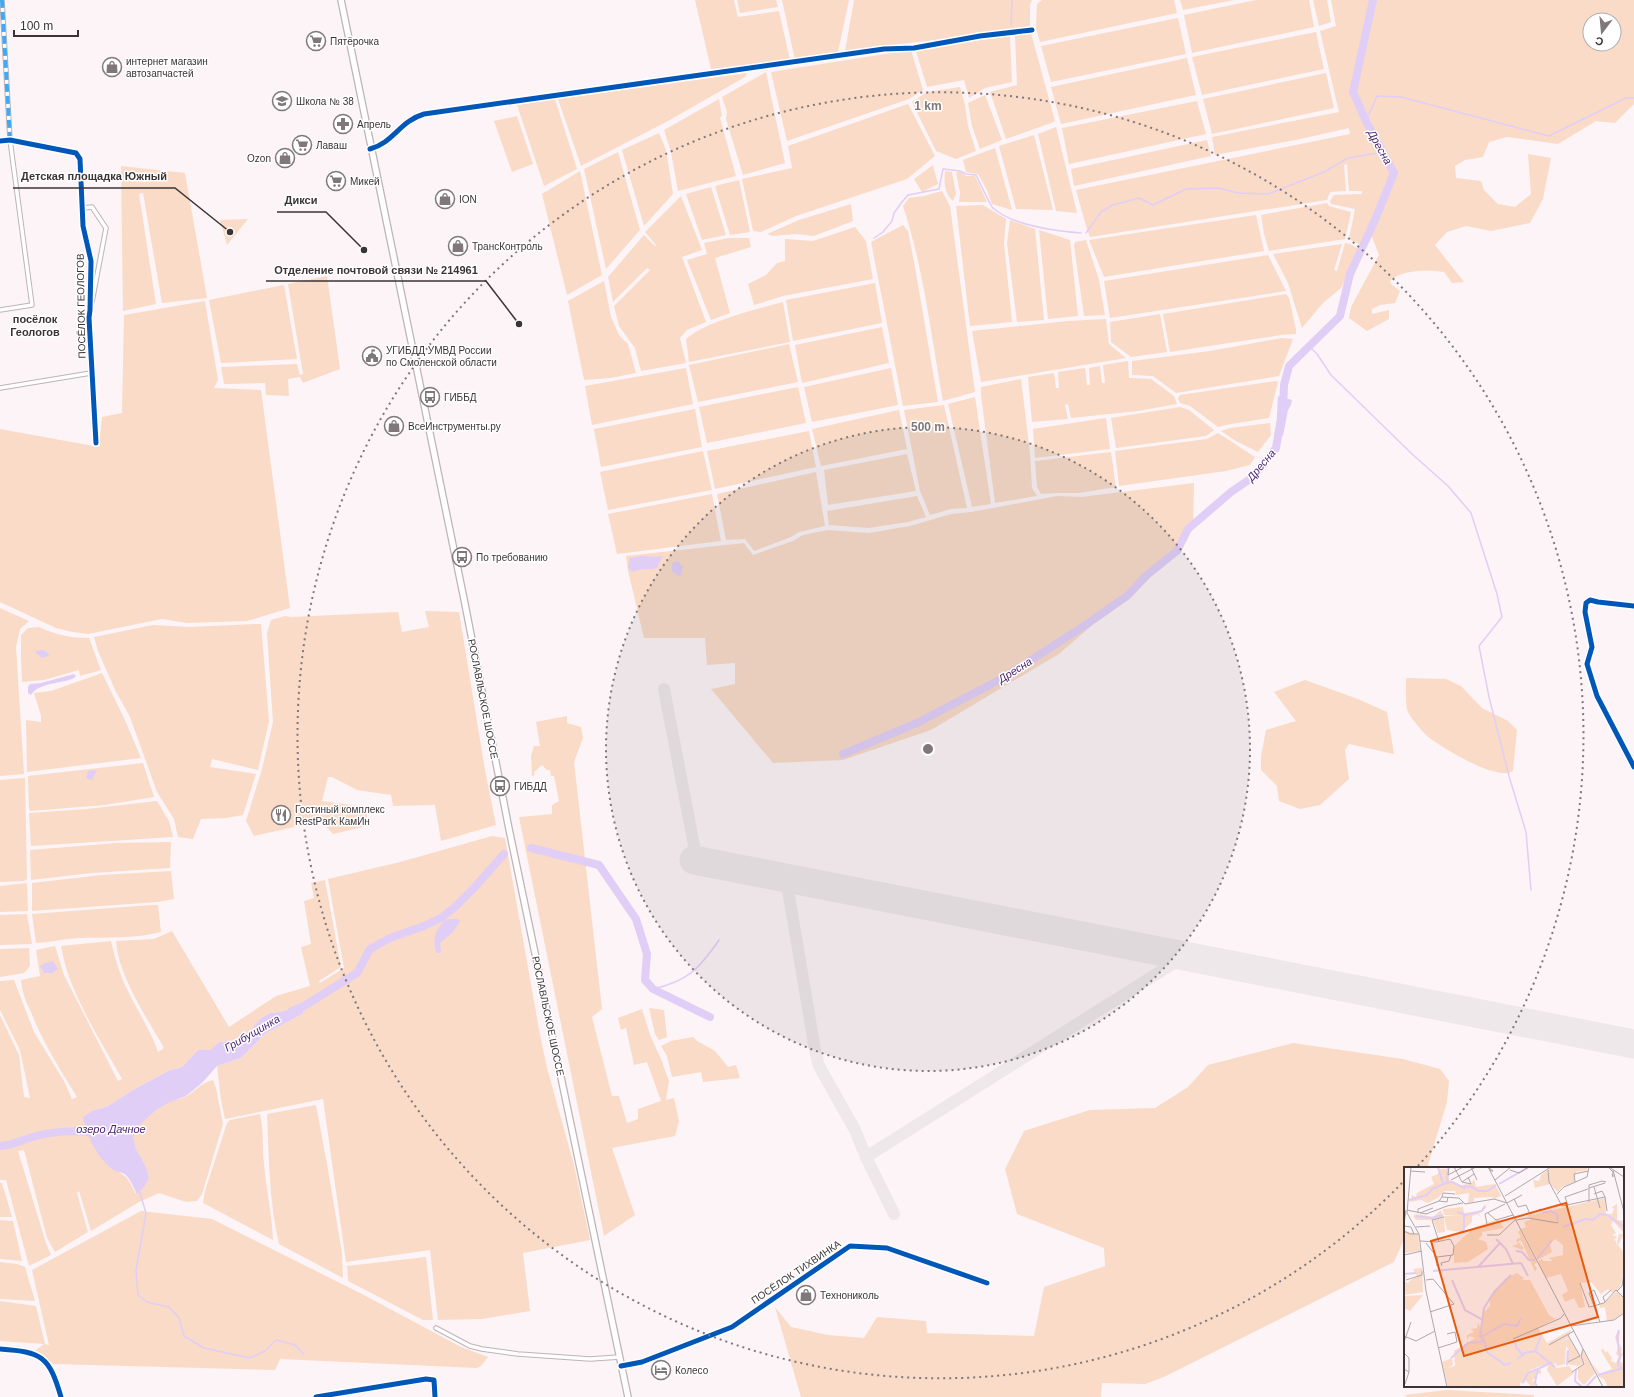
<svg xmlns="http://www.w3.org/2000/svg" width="1634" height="1397" font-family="Helvetica,sans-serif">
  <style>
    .green { fill: #f9dbc7; fill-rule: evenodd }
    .water { fill: #e1cef7 }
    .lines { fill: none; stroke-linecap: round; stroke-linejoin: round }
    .stream { stroke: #e1cef7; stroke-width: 1.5 }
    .river { stroke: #e1cef7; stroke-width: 8 }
    .taxiway { stroke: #eee8ea; stroke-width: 12 }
    .runway { stroke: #eee8ea; stroke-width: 29 }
    .minor-casing { stroke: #bcb5b7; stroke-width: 5.5 }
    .primary-casing { stroke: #bcb5b7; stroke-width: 8 }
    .minor { stroke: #fffdfe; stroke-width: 3.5 }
    .primary { stroke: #fffdfe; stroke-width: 5.5 }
    .quiet { stroke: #3fa9f5; stroke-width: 4; stroke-dasharray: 8 4; stroke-linecap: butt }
    .cycleway-casing { stroke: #fff; stroke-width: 8 }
    .cycleway { stroke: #0057b8; stroke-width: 5 }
    .ring { fill: none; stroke: #7f7779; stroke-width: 2; stroke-dasharray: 2 4 }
    .labels { text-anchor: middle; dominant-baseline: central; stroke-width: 3; stroke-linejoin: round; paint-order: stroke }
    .poi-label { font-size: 10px; fill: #3b3436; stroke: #fff; text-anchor: start }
    .street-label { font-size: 10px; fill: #3b3436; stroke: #fff }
    .water-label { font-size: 11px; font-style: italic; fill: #481d70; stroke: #fff }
    .neighbourhood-label { font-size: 11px; font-weight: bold; fill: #3b3436; stroke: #fff }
    .inset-river { fill: none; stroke: #e1cef7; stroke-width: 2 }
    .inset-road { fill: none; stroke: #afa7a9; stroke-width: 1 }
    .view { fill: #e8590c; fill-opacity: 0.15; stroke: #e8590c; stroke-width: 2 }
    .inset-edge { fill: none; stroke: #3b3436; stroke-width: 2 }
    .centre { fill: #7f7779; stroke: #fff; stroke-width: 2 }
    .ring-label { font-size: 12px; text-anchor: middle; font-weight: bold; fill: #7f7779; stroke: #fff; stroke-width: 3; stroke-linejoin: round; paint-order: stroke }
    .leader { fill: none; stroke: #3b3436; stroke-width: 1.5 }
    .callout-dot { fill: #3b3436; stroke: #fff; stroke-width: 1.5 }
    .callout-label { font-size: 11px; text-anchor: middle; font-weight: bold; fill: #3b3436; stroke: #fff; stroke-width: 3; stroke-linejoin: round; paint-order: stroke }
  </style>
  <rect width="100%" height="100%" fill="#fcf4f6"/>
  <path class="green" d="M695 0H734L738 17 779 11 790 60 711 69Z
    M737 0H776L778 7 740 13Z
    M782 0H849L838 52 795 60Z
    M854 0H1032L1030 5V28L845 51Z
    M1042 0H1174L1177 13 1040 42 1036 28 1037 4Z
    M1180 0H1234L1183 10Z
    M1256 0H1309L1314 27 1192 53 1184 15Z
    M1313 0H1327L1331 22 1319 26Z
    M1331 0H1634V104L1615 123 1596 121 1558 144 1507 137 1489 142 1483 157 1465 160 1455 166 1456 178 1481 181 1484 190 1498 204 1515 207 1531 194 1528 154 1551 158 1543 199 1530 223 1491 231 1466 226 1447 232 1435 245 1464 282 1452 283 1444 272C1427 270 1403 269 1390 281L1392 285 1400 291 1395 303 1380 305 1372 309V314L1389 310V319L1367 331 1349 318 1351 307 1379 255 1369 229 1361 245 1349 239 1355 209 1331 204 1330 201 1334 195 1362 194V191H1349L1347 164 1344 165 1346 191 1330 192 1327 200 1090 237 1086 226 1076 190 1350 134 1349 128 1300 139 1215 155 1212 137 1339 112 1320 31 1336 26ZM1590 20H1614V44H1590Z
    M1178 18 1186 54 1051 82 1041 46Z
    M1316 32 1324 69 1202 95 1192 57Z
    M1031 33 1055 121 1051 123 1006 139 990 92 1017 85 1015 35Z
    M1010 36 1012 82 985 88 969 98 964 80 927 87 916 51 917 49Z
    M911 50 923 90 909 99 787 141 771 72Z
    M1187 58 1196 95 1061 124 1051 87Z
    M766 72 785 163 743 175 726 119 727 112 722 97Z
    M747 73 745 77 668 121 581 166 558 99Z
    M1326 73 1334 108 1212 134 1203 99Z
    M960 87 965 105 968 126 976 151 956 159 936 151 912 102 927 92Z
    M985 95 1002 140 980 149 972 126 968 103Z
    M555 99 577 169 544 186 517 105Z
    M719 99 722 116 720 118 736 176 678 191 671 152 664 130Z
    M1197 101 1206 134 1069 164 1062 128Z
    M908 104 935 156 907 179 796 216 761 232 753 231 742 179 792 168 788 146Z
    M517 116 533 164 512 172 494 121Z
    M1056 127 1077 213 1056 211 1038 134Z
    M659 133 666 150 673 194 644 226 622 150Z
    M1034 135 1053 210 1016 209 999 146Z
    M1207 140 1211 156 1074 186 1071 169Z
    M995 148 1012 210 992 204 987 190 978 174 966 172 963 160Z
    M618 152 640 230 606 269 584 169Z
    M933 165 938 184 922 192 914 179Z
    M121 166 185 173 207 298 162 303 143 193 139 194 156 304 123 311Z
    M580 171 602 275 567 295 542 194Z
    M945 171 952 172 956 194 953 201C944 193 944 182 945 171Z
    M959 171 966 176H975L987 202H959L960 192 956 173Z
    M739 180 750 232 730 235 715 186Z
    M711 187 726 235 702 240 686 194Z
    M942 191 950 206 975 392 943 401C931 336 924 269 903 206L909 198 924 196Z
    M681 196 702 250 682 257 706 322 687 330 680 338 686 363 641 371 635 348 619 326 614 306 650 270 647 268 613 302 608 277 644 235 655 246 656 245 645 232Z
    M1327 203 1329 206 1351 212 1345 239 1269 251 1264 234 1261 215Z
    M851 204 853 221 814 236 796 234 772 236 767 234 799 220Z
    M983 205 1006 219 1004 243 1012 322 970 326 956 206Z
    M1256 215 1264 251 1104 277 1089 240Z
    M248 219 227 245 220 220Z
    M1010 220 1035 229 1044 320 1017 322 1007 243Z
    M903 225 908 231 915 267 938 402 903 406 871 242Z
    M855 227 866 241 873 279 783 296 754 305 748 284 766 275 777 263 785 261V239L813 241Z
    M1039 230 1070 240 1078 316 1048 319Z
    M729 238H749L751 247 715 258 730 313 711 320 687 260 707 254 704 243Z
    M1086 240 1099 280 1105 315 1084 316 1074 246 1075 242Z
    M1345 243 1350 244 1360 250 1341 288 1323 303 1302 328 1288 283 1273 254 1342 244 1334 270 1337 271Z
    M1268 255 1286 291 1110 318 1104 281Z
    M327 276 340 369 303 383 300 377 288 379 289 396 266 395 265 383 224 384 221 367 297 364 300 375 303 374 288 284Z
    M604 281 611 317 619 335 628 344 636 373 611 378 584 380 568 301Z
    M875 283 882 323 793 341 786 300Z
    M284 285 297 359 221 363 209 300Z
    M1286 294 1289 298 1296 329V334L1281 335 1170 352 1163 314Z
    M205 301 218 380 214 388 261 390 290 608 247 621 187 623 162 619 88 634 73 632 56 628 0 602V429L99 447 102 417 122 413 124 315Z
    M783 302 790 342 689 362 686 339C705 322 757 309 783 302Z
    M1160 314 1167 352 1131 357 1111 342 1110 322Z
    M1106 319 1109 344 1126 358 981 382 972 331 1068 321Z
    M882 327 889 363 802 383 795 345Z
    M1282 338 1293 339 1279 376 1176 393 1153 376 1132 375V361L1210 351Z
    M789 344 798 382 698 402 689 365Z
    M1128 361 1129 378 1151 379 1174 396 1177 404 1138 411 1071 418 1068 404 1065 405 1068 419 1032 422 1028 377 1054 373 1056 388H1059L1058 372 1085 368 1087 385H1090L1089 368 1100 366 1102 383H1105L1103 365Z
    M686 368 693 404 592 425 585 386Z
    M891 368 898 405 812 422 804 387Z
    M1021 379 1030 453 1032 488 1037 496 995 503 981 395V387Z
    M1276 381 1278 382 1269 418 1231 424 1218 427 1190 406 1180 403 1178 398 1180 395Z
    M798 387 806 423 707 443 699 407Z
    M975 397 991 504 972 507 948 404Z
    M944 405 967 508 951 509 930 515 920 491 904 410Z
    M1180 407 1189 410 1214 430 1206 436 1116 448 1111 418Z
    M695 409 702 447 601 467 594 429Z
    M899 410 907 449 821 466 812 429Z
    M1106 418 1110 449 1035 458 1033 429Z
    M1270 423 1271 435 1258 452 1236 441 1221 431 1230 428Z
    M809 431 816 467 715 489 707 451Z
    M1218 433 1255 457 1250 465 1226 471 1119 486 1115 451 1207 439Z
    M703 451 712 490 608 510 600 472Z
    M1111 452 1116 487 1079 493H1056L1041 494 1037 487 1035 461Z
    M907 454 916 491 828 505 824 470Z
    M816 472 825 526 799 532 791 537 754 551 745 539 726 540 717 494Z
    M1194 483 1193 529 1152 573 1059 654 931 730 843 760 773 763 711 689 735 684V663L707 665 705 638H644L628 571 626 556 744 543 753 555 793 541 803 535 828 530 869 533 910 526 951 514 971 512 1057 496 1081 497Z
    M712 494 721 541 617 554 608 514Z
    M917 496 926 517 908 522 868 528 829 525 827 511Z
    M0 608 29 621 20 629 16 647 24 774 0 776Z
    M425 611 459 612 485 770 496 825 441 841 435 805 393 806 391 795 357 790 332 777H328L322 801 367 807V826L333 834 321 821 254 836 246 821 262 769 273 722 267 633 271 620 285 616 291 617 398 612 402 632 429 627Z
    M255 624H261L269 721 258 770 212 759 210 767 256 774 243 815 226 818 201 819 193 839 178 837 174 819 157 792 130 717 115 690 98 651 94 637 153 625 189 627Z
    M39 627C55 635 72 638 89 638L101 670 80 676 79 670 44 680 22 682 21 657V635L28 628Z
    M102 673 124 718 141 758 27 772 26 720 41 722V716L34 693 51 691Z
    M1406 678 1446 679 1461 686 1482 708 1508 721 1517 730 1513 771C1497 782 1441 747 1427 736 1423 732 1410 717 1408 712 1405 705 1406 686 1406 678Z
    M1305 680 1358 699 1387 712 1394 754 1349 744 1345 750 1349 779 1320 805 1300 809 1279 801 1277 786 1261 770V756L1266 730 1296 721 1274 692Z
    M567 716V723L581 727 583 738 574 762 602 1009 592 1017 612 1096H619L627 1123 638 1119V1109L661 1101 647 1062 634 1065 626 1028 621 1030 618 1018 642 1009 650 1035 661 1059 669 1081 666 1100 674 1098 679 1121 675 1136 612 1148 635 1215 604 1236 519 817 552 814V805L559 801 554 776H551L550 770H547L542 765 534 772 535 775 532 776 531 756 534 746H540L536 722Z
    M143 763 154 797 105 805 30 811 29 808 28 776Z
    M25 778 27 879 24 881 0 882V780Z
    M157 801 169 821 173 837 31 846 29 813 87 809Z
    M492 836 505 838 540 1035 547 1068 574 1165 590 1240 523 1253 530 1311 482 1319 438 1320 430 1250 346 1262 323 1099 225 1119 221 1100 217 1066 241 1058 265 1034 304 1013 299 1006 281 1012 270 1013 261 1018 251 1031 236 1040 219 1042 210 1050H198L182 1067 168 1071 133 1090 108 1106 92 1111 114 1170C128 1175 129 1181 136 1194L145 1165C141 1157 132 1146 133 1137 134 1126 157 1108 167 1103 173 1100 181 1099 187 1096 198 1089 199 1084 213 1080L216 1088 223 1124 202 1194 197 1201 186 1202 159 1193 139 1202 91 1231 79 1191 77 1193 88 1232 55 1252 47 1238 24 1150 18 1151 46 1243 51 1255 29 1266 6 1180H0V1015L19 1055 24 1097 30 1098 20 1050 0 1010V981L14 980 34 1032 65 1083 72 1099 77 1097C60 1069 43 1043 31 1012 26 1002 22 992 21 980L40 976 36 950 55 946 64 975 118 1081 122 1079C100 1039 68 991 61 946L111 941C115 958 120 976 128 991 138 1012 151 1031 158 1052L164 1048C147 1018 118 975 116 941L154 939 172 931 229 1027 276 996 310 986 301 947 311 944 304 901 314 898 311 883 325 880 341 967 319 981 320 983 344 968 328 879 400 862Z
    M171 842 170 868 92 873 31 880 30 850 117 843Z
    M171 871 174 899 158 902 32 911V883L102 875Z
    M27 883 28 911 0 912V886Z
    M151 905H158L161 932C134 939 106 937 79 938 65 939 50 942 36 943L32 914Z
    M27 914 32 944 0 945V915Z
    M29 948 30 966 24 973 0 977V949Z
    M649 1008 664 1010 667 1037 659 1040 655 1034Z
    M693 1037 697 1041 715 1051 728 1067 736 1065 740 1078 703 1082 701 1072 672 1077 667 1056 661 1046 671 1041Z
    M1293 1043 1403 1059 1440 1069 1449 1081 1447 1102 1427 1168H1405V1237L1394 1262 1164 1377 1145 1384 1102 1383 1101 1397H801L775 1307 791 1327 828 1335 864 1338 877 1317 926 1321 927 1333 1034 1336 1044 1287 1105 1266 1104 1248 1017 1214 1005 1169 1024 1131 1090 1110 1155 1108 1188 1087 1208 1065Z
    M316 1105 327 1164 342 1253 343 1278 279 1244C269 1202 269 1158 267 1114Z
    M260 1114C264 1131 262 1147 264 1164 266 1189 272 1214 273 1240L203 1203 205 1191 227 1123 230 1120Z
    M0 1183H2L12 1217H0Z
    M141 1211 212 1219 362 1294 461 1347 488 1357 481 1366 477 1368 280 1359 275 1370 53 1364 32 1353 44 1344 0 1341V1301L36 1306 45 1344 49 1345 32 1270Z
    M0 1220 13 1221 22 1261 0 1259Z
    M426 1257 433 1320H423L348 1281 347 1266Z
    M0 1262 17 1264 25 1267 35 1301 0 1299Z
    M1447 1390 1534 1395V1397H1407L1405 1395Z"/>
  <path class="water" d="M1278 396 1292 400 1291 405 1288 410 1283 436 1276 432Z
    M642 556 654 557 663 556 657 568C649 570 640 568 632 572L628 568 630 558Z
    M678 561 683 567 680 577 672 571V563Z
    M44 650 50 655 42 658 36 653V651Z
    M74 674 76 676 74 678C62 684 39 682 31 695L28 693V687L30 684 41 683Z
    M97 770 92 780 86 778 88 771Z
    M447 919H458L460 921 453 932 440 943 441 953H437C431 941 436 927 447 919Z
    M53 961 58 969 52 973H44L40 966 45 963Z
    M299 1006 304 1013 265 1034 241 1058 217 1066 202 1083 186 1096 168 1103 156 1110 135 1129 133 1138 136 1149 145 1165 149 1178 144 1187 137 1194C133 1187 130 1177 123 1173 120 1172 117 1172 114 1170 98 1160 86 1135 83 1117L92 1111 108 1106 133 1090 168 1071 182 1067 198 1050H210L219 1042 236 1040 250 1031 261 1018 270 1013 281 1012Z"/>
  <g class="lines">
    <path class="stream" d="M1011 25 1012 0
      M1366 121 1377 96 1401 97 1549 136 1626 98H1634
      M1086 233 1101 212 1113 205 1139 198 1153 205 1186 189 1219 188 1238 193 1268 194 1324 172 1348 158 1383 152
      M874 238 883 232 892 221 894 213 902 202 908 195 939 189 943 169 960 171 966 174 976 175C979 181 991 207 993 208 1013 226 1056 231 1081 233
      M1309 346 1317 354 1331 375 1412 454 1448 486 1471 513 1497 594 1502 617 1479 646 1489 697 1509 776 1526 832 1531 890
      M441 918 445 922
      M653 989C688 981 699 969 719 940
      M139 1190 146 1213 136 1270 138 1295 147 1302 169 1307 179 1318 184 1336 204 1348 250 1358 265 1351 276 1340 295 1345 304 1354"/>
    <path class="river" d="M1283 408 1284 385 1289 366 1340 316 1350 274 1375 220 1394 173 1366 121 1353 92 1373 0
      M843 754 917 723 1003 678 1084 626 1127 596 1147 575 1177 551 1188 529 1231 492 1253 477 1276 448 1280 424
      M531 848 599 865 636 919 647 954 645 980 653 989 710 1017
      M292 1011 304 1006 357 973 370 949 390 938 424 926 441 918 456 906 474 888 504 854
      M0 1146C12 1145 22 1140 33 1137 52 1131 76 1130 95 1133"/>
    <path class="taxiway" d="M664 689 697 861
      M786 878 815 1050 819 1066 855 1130 866 1157 894 1214
      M866 1157 1185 956"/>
    <path class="runway" d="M694 860 1634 1044"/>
    <defs>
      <path id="minor" d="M0 141 10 140 76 153 80 159 83 226 91 261 90 310 89 318 96 443
        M370 149C393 143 400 121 424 114L884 49 914 48 980 36 1032 30
        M83 208 92 207 106 228 92 302
        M0 310 32 305 10 140 2 0
        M0 388 91 373
        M1634 606 1598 602 1590 600 1586 603 1585 612 1592 647 1587 664 1597 696 1634 767
        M436 1328 470 1346 482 1349 518 1354 590 1359 620 1357
        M0 1349C42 1352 49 1356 61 1397
        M621 1366 642 1362 732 1327 850 1246 887 1248 987 1283
        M316 1397 426 1379 434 1380 435 1397"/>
      <path id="primary" d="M341 0 464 599 509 829 628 1397"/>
    </defs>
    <use href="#minor" class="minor-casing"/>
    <use href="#primary" class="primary-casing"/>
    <use href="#minor" class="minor"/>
    <use href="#primary" class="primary"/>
    <path class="quiet" d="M2 0 10 140"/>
    <defs>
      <path id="cycleway" d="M0 141 10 140 76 153 80 159 83 226 91 261 90 310 89 318 96 443
        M370 149C393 143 400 121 424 114L884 49 914 48 980 36 1032 30
        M1634 606 1598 602 1590 600 1586 603 1585 612 1592 647 1587 664 1597 696 1634 767
        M0 1349C42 1352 49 1356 61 1397
        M621 1366 642 1362 732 1327 850 1246 887 1248 987 1283
        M316 1397 426 1379 434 1380 435 1397"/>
    </defs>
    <use href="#cycleway" class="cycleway-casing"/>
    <use href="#cycleway" class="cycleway"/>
  </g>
  <circle cx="928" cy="749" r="322" fill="#7f7779" fill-opacity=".12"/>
  <g class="ring">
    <circle cx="928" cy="749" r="322"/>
    <path d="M1402 1183A643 643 0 1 1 1417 1167"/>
  </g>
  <defs>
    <symbol id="supermarket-ring" viewBox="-11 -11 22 22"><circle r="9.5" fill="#fff" stroke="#7f7779" stroke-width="1.5"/><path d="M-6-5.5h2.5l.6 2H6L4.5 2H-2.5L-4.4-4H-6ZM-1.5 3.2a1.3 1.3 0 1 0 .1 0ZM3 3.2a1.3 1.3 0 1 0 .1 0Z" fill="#7f7779"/></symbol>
    <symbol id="shop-ring" viewBox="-11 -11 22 22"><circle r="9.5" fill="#fff" stroke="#7f7779" stroke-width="1.5"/><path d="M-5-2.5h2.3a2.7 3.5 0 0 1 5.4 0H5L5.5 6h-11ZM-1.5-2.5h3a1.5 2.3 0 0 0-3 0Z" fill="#7f7779"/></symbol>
    <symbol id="school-ring" viewBox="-11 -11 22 22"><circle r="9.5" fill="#fff" stroke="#7f7779" stroke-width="1.5"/><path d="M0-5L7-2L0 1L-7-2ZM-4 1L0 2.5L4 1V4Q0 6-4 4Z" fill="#7f7779"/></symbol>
    <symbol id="pharmacy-ring" viewBox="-11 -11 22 22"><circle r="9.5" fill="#fff" stroke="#7f7779" stroke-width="1.5"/><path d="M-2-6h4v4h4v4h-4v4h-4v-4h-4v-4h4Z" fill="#7f7779"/></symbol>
    <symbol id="civic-ring" viewBox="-11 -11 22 22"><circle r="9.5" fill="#fff" stroke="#7f7779" stroke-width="1.5"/><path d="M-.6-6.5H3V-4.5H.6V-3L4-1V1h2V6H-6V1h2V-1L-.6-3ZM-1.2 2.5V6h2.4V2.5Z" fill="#7f7779"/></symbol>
    <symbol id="bus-ring" viewBox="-11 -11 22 22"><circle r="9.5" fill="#fff" stroke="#7f7779" stroke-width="1.5"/><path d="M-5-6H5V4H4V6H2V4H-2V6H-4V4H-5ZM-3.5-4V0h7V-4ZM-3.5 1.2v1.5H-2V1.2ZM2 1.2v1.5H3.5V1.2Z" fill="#7f7779"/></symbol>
    <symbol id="restaurant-ring" viewBox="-11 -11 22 22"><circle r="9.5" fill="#fff" stroke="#7f7779" stroke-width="1.5"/><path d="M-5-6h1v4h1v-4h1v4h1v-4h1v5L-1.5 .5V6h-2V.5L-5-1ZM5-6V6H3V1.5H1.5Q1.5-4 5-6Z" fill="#7f7779"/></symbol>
    <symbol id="hotel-ring" viewBox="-11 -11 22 22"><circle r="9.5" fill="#fff" stroke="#7f7779" stroke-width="1.5"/><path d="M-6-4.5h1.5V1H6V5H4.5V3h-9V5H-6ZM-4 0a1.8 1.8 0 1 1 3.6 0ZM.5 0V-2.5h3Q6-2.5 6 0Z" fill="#7f7779"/></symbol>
  </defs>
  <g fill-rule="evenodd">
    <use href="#supermarket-ring" x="305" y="30" width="22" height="22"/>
    <use href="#shop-ring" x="101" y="56" width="22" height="22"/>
    <use href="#school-ring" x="271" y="90" width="22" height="22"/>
    <use href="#pharmacy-ring" x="332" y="113" width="22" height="22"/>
    <use href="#supermarket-ring" x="291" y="134" width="22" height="22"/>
    <use href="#shop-ring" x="274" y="147" width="22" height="22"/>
    <use href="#supermarket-ring" x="325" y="170" width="22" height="22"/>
    <use href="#shop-ring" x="434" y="188" width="22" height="22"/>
    <use href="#shop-ring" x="447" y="235" width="22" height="22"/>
    <use href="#civic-ring" x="361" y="345" width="22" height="22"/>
    <use href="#bus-ring" x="419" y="386" width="22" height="22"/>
    <use href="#shop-ring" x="383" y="415" width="22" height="22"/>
    <use href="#bus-ring" x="451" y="546" width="22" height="22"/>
    <use href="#bus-ring" x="489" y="775" width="22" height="22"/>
    <use href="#restaurant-ring" x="270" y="804" width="22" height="22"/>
    <use href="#shop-ring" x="795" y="1284" width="22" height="22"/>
    <use href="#hotel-ring" x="650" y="1359" width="22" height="22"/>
  </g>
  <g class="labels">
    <g class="poi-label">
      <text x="330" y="41">Пятёрочка</text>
      <text x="126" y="61">интернет магазин<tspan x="126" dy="12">автозапчастей</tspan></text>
      <text x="296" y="101">Школа № 38</text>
      <text x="357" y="124">Апрель</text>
      <text x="316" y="145">Лаваш</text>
      <text x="271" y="158" text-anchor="end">Ozon</text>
      <text x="350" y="181">Микей</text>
      <text x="459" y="199">ION</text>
      <text x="472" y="246">ТрансКонтроль</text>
      <text x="386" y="350">УГИБДД УМВД России<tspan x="386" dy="12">по Смоленской области</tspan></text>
      <text x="444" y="397">ГИББД</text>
      <text x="408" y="426">ВсеИнструменты.ру</text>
      <text x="476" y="557">По требованию</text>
      <text x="514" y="786">ГИБДД</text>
      <text x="295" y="809">Гостиный комплекс<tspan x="295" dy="12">RestPark КамИн</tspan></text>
      <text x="820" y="1295">Технониколь</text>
      <text x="675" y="1370">Колесо</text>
    </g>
    <g class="street-label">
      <text transform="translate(81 306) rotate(-91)">ПОСЁЛОК ГЕОЛОГОВ</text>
      <text transform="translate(483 699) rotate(79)">РОСЛАВЛЬСКОЕ ШОССЕ</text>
      <text transform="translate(548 1016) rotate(78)">РОСЛАВЛЬСКОЕ ШОССЕ</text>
      <text transform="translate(796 1272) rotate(-34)">ПОСЁЛОК ТИХВИНКА</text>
    </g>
    <g class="water-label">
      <text transform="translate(1380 147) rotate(61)">Дресна</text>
      <text transform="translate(1261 465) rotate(-50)">Дресна</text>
      <text transform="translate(1015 670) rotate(-32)">Дресна</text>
      <text transform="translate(252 1033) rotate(-30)">Грибущинка</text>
      <text x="111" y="1129">озеро Дачное</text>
    </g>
    <g class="neighbourhood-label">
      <text x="35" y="319">посёлок<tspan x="35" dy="13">Геологов</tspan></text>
    </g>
  </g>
  <g transform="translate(1404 1167)">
    <rect width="220" height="220" fill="#fcf4f6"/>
    <path d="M148 0H184L183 3 172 5 170 15 158 20 154 25 146 17 131 21 129 13 135 14 137 8ZM36 2H44L45 13 57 18 67 17 70 12 72 20 91 17 97 29 90 32 89 30 70 31V35L64 36 65 26 52 28 51 24H40L35 30 24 36 17 33 6 35 8 28 12 30 13 26 30 17 27 10 34 7ZM201 31 202 47H208L210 42 208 40 213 37V53L220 54V66L209 54 207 58 212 66 208 68 213 70 210 73 212 74V79L215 67H220L214 78 220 86V104L216 120 209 126 204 122 197 127 187 115 176 116 181 140 175 141 170 131 161 135 158 128 164 124 157 107 142 111 134 94 138 92 140 94H149L145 91 159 88V78L151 72 146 77 148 85 134 93 117 62 122 60 120 55 128 52 123 49ZM81 37 82 41 75 46 77 51 74 47 68 49V55L57 65 43 63 40 49 55 48H40L39 42 59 40 60 46 77 44ZM37 43 39 50 27 53H12L9 49 12 47 29 50ZM40 51 41 65 34 66 29 53ZM94 52 100 61 78 65V69L74 72 82 75 84 82 64 95 50 96V79L71 60ZM116 63 133 95 130 98 133 101 131 105 118 75 116 73 114 75 120 81 118 83 108 79 114 77 112 73 117 70 114 65ZM0 64 14 67 16 84 0 86ZM18 101 19 125 0 128V109H3L0 114 3 116 13 109 9 102ZM113 106 120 111 118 113H126L145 148 151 152 130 163 134 161 143 176 167 163 165 170 155 176 165 171 180 196 174 199 163 197 165 183 162 179 161 197 153 199 151 196 149 199 153 201 165 199 170 206 153 219 143 203 145 196 126 203 119 215 117 217 116 214V220H44L38 195 48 191 49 198 44 201 51 199 50 184 71 171 65 169 63 174V168L70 165 67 162 73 161 74 155 77 163 80 145 86 139V130L101 112ZM213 124 220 132V145L211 152 203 154 201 140 196 141 195 137H199ZM19 128 6 144 0 141 1 129ZM216 163 215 177 218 181 217 186 220 185 216 194 220 198V220H204L200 212 195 210 188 196 196 207 208 202 196 182 198 184V181L202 186 203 184 208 191 207 194 212 196 215 189 212 187 214 180 211 170ZM179 183 191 206 180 218 174 212V201L181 196 177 188ZM133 202 137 203V207L132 206V211L128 213 132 217 128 220 121 213 124 207Z" fill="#f9dbc7"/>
    <path class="inset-river" d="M34 0 39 17M43 16 44 0M95 17 125 0M5 33 23 28 28 22 42 16 48 15 60 21 61 19 68 20 74 24H84L92 18M53 45 62 48 78 44 81 39M138 46 146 44 153 47 154 55M12 49 27 51 39 48M159 60 181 52 189 53 196 47 203 48 220 60M56 65 60 62V48M92 72 102 82 109 97M112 84 118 85 125 93H131M133 92 148 73M117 96 124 109M74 100 96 76M29 104 117 96M0 107 12 106M48 113 61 143 79 153M100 157 113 159 117 151M215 163 213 169 216 189 214 197 217 201M77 170 100 157M111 173 112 180 120 189M131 184 137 169M47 191 64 176 77 175 79 173M113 192 121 186 131 184 151 200M107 196 101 198 83 185 81 175 76 169 80 141 91 124 107 108M163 198 164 183M172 202 171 214 178 220M194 208 220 201M119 216 124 206 133 202M133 220 131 215 134 202 148 195M182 220 192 209"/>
    <path class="inset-road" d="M7 0 3 46 15 67 22 124 43 220M45 0 44 8 59 0M50 0 58 15M67 0 73 13M84 0 199 220M84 0 85 1 87 4H89L84 0M204 0 209 5V10L208 7M205 0 220 10M106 3 115 6 125 0M144 3 145 15 158 39 201 30 203 44M209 3 220 45M6 4 21 5M47 13 72 0M91 13 107 0M58 15 67 17 64 10M58 15 70 7M171 15 170 7 184 4M190 20 196 41M185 21 201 16M153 27 160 20 183 10 185 0M190 27 198 24 201 30M101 29 147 0M38 30 39 26 51 27M110 32 114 40 122 38 126 47 137 42M35 34 43 35 44 30M185 35V18L198 14 202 15M103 36 118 28M164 39 161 30 184 22M3 43 22 47 43 39 59 36M14 46V42L35 34 38 30 55 31 61 37 90 32 103 36M16 46 29 41M84 46 92 53 109 48M112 53 124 51 154 56M0 57 2 43M83 57 81 47 101 37M0 59 7 60 10 67M12 60 26 59M0 64 6 67H15M83 68H95L111 53M16 74 32 75 46 72 50 79 49 88 33 90M35 75 28 53 40 50M22 76 33 90 34 98H32M0 88 18 84M38 99 37 96 45 94 47 88M2 113 18 108V104M22 113 29 112 50 137 26 145M176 116 185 140 190 139 196 137 190 123 185 126 190 139 196 155M213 124 218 119 220 106M201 135 199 130 207 123M196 137 200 136 212 123 220 131M167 159 210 153 220 146M164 168 176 189M0 169 12 174 31 164M109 172 157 151 160 147M0 175 7 155M145 178 170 164M34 181 53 175 51 165 43 167M0 186 5 191V205M164 195 176 189M0 202 5 205 1 217M168 205 180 197 177 189 179 182"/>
    <path class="view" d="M162 36 194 150 60 189 27 74Z"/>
    <rect width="220" height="220" class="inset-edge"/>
  </g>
  <circle cx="928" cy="749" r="6" class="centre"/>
  <g class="ring-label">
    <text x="928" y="110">1 km</text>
    <text x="928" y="431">500 m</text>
  </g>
  <path class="leader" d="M230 232L175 188H13M364 250L326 212H277M519 324L486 281H266"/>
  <g class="callout-dot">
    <circle cx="230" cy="232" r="4"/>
    <circle cx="364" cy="250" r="4"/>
    <circle cx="519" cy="324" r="4"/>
  </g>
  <g class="callout-label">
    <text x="94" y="180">Детская площадка Южный</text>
    <text x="301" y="204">Дикси</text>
    <text x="376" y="274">Отделение почтовой связи № 214961</text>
  </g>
  <g transform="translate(1602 32) rotate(196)"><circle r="19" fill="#ffffff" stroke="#b1aeaf"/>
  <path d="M0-3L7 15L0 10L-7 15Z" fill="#7f7779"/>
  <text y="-6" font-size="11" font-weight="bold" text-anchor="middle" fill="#3b3436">С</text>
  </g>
  <path d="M14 30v6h64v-6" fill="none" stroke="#3b3436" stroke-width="2"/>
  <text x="20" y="30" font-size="12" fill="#3b3436" stroke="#ffffff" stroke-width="3" paint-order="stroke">100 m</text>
</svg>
